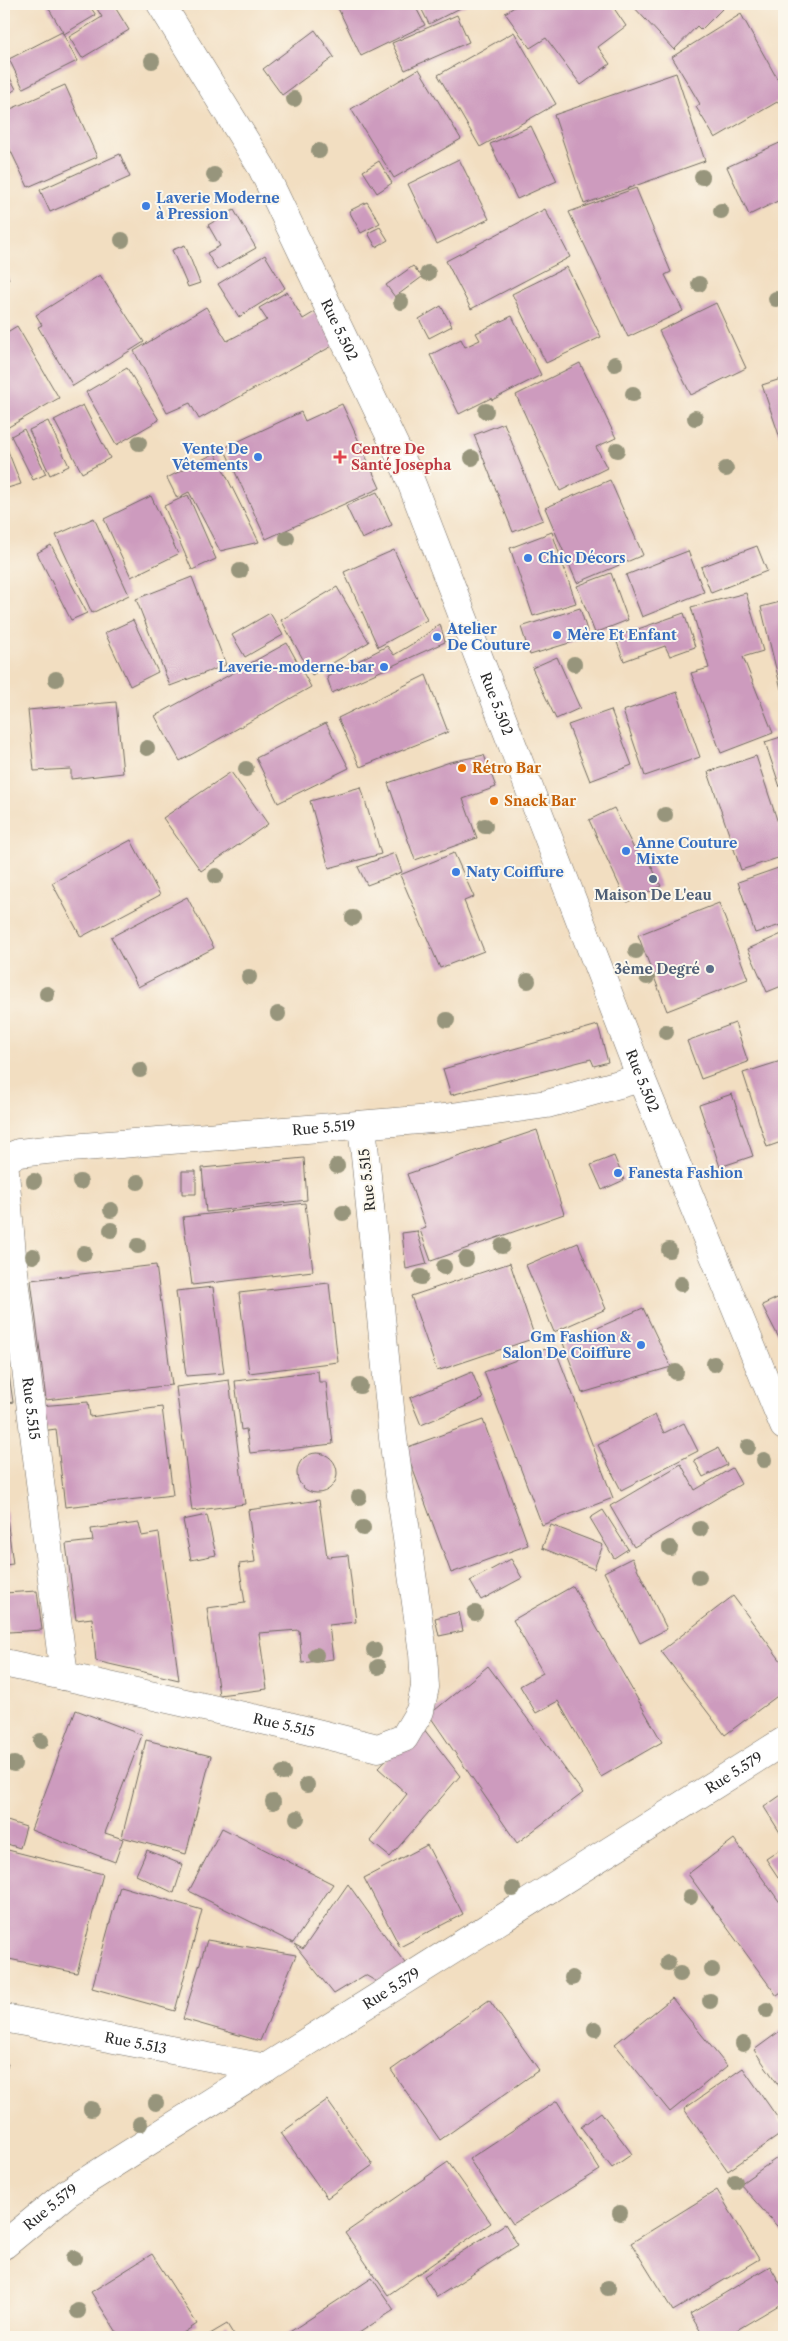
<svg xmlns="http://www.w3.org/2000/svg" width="788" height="2341" font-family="'Libre Caslon Text',serif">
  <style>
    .building { fill: #cd9bbe }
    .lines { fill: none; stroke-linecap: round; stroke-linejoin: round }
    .street-casing { stroke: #716a60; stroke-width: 29 }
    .street { stroke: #fff; stroke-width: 28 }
    .tree { fill: #97957b }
    .shop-dot { fill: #3f7fe0; stroke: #fbf7ec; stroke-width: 2 }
    .health-dot { fill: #e0444e; stroke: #fbf7ec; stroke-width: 2 }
    .food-dot { fill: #e8710a; stroke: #fbf7ec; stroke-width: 2 }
    .service-dot { fill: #5c6f8a; stroke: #fbf7ec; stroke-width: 2 }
    .labels { text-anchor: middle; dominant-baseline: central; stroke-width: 4; stroke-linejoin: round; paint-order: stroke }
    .shop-label { font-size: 14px; font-weight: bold; fill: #366cbe; stroke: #fbf7ec; text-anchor: start }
    .street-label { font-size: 14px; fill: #2b2b2b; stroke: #fbf7ec }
    .health-label { font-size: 14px; font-weight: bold; fill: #be3a42; stroke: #fbf7ec; text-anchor: start }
    .food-label { font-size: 14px; font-weight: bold; fill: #c56008; stroke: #fbf7ec; text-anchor: start }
    .service-label { font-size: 14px; font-weight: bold; fill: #4e5e75; stroke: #fbf7ec }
  </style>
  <rect width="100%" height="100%" fill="#fbf7ec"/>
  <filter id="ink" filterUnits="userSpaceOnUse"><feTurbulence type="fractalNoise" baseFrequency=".02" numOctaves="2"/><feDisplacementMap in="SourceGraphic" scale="10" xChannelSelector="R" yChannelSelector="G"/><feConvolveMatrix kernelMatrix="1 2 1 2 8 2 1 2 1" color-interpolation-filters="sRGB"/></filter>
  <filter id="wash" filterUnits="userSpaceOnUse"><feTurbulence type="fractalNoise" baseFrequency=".0096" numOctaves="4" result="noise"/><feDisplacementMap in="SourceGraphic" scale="20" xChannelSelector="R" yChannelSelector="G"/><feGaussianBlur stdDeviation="1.12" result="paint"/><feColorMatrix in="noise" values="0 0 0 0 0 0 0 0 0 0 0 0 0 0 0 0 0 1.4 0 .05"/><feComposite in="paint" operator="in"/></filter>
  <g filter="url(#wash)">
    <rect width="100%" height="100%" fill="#f2dec1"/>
    <g id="blocks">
      <path class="building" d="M46 4H88L96 15 64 34Z
        M94 4H113L129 30 82 58 69 37 102 17Z
        M336 4H414L425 25 361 56Z
        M419 4H468L429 24Z
        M519 4H611L626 26 598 47 610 64 581 85 546 38 530 48 505 13Z
        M631 4H727L701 30 697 26 674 50Z
        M741 14 784 91V98L715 138 696 107 700 104 672 57Z
        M457 15 469 42 405 70 392 43Z
        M315 30 334 57 282 95 263 69Z
        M62 32 77 61 23 88 9 59Z
        M514 32 556 104 480 147 438 75Z
        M4 67 16 89 4 97Z
        M419 69 461 139 394 178 351 109Z
        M676 73 705 161 584 204 554 115Z
        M65 85 97 157 28 187 4 137V112Z
        M531 126 557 181 517 199 490 144Z
        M784 141V198L749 215 727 167Z
        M120 154 130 177 50 212 40 190Z
        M459 159 489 219 437 244 408 184Z
        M379 161 392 183 377 193 363 171Z
        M636 188 671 272 665 275 683 311 628 337 569 212Z
        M367 202 380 223 361 233 349 211Z
        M545 209 570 257 471 309 446 261Z
        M234 210 256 248 217 270 207 253 220 246 208 225Z
        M380 227 388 240 376 247 368 233Z
        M185 245 200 283 188 287 172 250Z
        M265 255 285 288 239 317 218 284Z
        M413 266 422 277 395 297 386 285Z
        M567 267 601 337 546 363 512 294Z
        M4 269 9 279 4 282Z
        M100 275 144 342 73 386 38 327 42 325 36 315Z
        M287 292 303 319 318 310 336 344 199 419 190 403 167 413 134 351 206 307 227 341 267 320 259 308Z
        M716 303 746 368 691 395 659 331Z
        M441 306 452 326 429 338 419 319Z
        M512 316 541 375 492 400 491 398 459 414 430 355 461 339 465 347 480 340 476 333Z
        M17 326 59 398 5 429 4 334Z
        M580 363 616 438 596 447 607 468 560 491 516 395Z
        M127 368 159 420 116 445 86 392Z
        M784 378V450L762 385Z
        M342 404 380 488 266 539 224 448 301 412 305 421Z
        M83 405 110 458 82 473 54 420Z
        M48 421 69 466 50 475 29 430Z
        M504 423 543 520 513 532 474 435Z
        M24 429 46 474 33 480 11 436Z
        M4 441 21 484 4 489Z
        M215 453 259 542 220 551 189 492 177 498 167 478Z
        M610 480 643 555 577 583 545 508Z
        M377 492 392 525 362 539 346 506Z
        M188 495 216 559 192 570 164 506Z
        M151 496 178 554 131 577 104 519Z
        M94 518 129 595 92 613 56 535Z
        M552 532 576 603 533 616 510 548Z
        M51 545 87 613 71 620 37 553Z
        M757 546 767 571 711 593 701 567Z
        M394 550 427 620 378 647 344 572Z
        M688 551 704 592 642 617 626 575Z
        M611 573 628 620 595 633 577 586Z
        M192 577 226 665 170 686 136 599Z
        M337 587 369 642 312 675 281 620Z
        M746 593 763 651 743 657 773 733 721 753 691 673 709 668 691 607Z
        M784 601V688L781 689 761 607Z
        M580 608 589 637 530 655 521 627Z
        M270 613 283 635 245 657 232 635Z
        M684 613 695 647 670 656 665 646 624 661 615 637Z
        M133 620 158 672 130 686 105 633Z
        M440 624 445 642 332 693 327 677 387 646 394 655 417 641Z
        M287 643 311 687 180 761 155 716Z
        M557 657 580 708 556 719 532 668Z
        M426 675 448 732 360 767 338 718Z
        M677 692 700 757 645 776 623 711Z
        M116 702 123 773 71 779V769L34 771 28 710Z
        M611 710 632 765 590 781 568 725Z
        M326 723 349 768 278 803 256 758Z
        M784 736V785L780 787 765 742Z
        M484 755 496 787 463 799 477 838 415 860 388 783 450 762Z
        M756 756 784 841V856L741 870 708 772Z
        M231 772 268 824 201 871 163 818Z
        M361 787 381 854 329 868 310 801Z
        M614 808 642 865 649 861 661 886 627 902 589 820Z
        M131 840 160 895 81 937 52 883Z
        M395 853 402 872 367 885 358 867Z
        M454 853 474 897 464 901 484 951 440 968 400 875Z
        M784 866V924L755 933 738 882Z
        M187 897 214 948 138 987 111 937Z
        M719 903 748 979 667 1011 638 935Z
        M784 933V985L767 992 748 949Z
        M735 1023 748 1062 701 1079 687 1041Z
        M598 1025 608 1062 594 1066 591 1059 451 1095 443 1069Z
        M784 1060V1141L767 1147 743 1073Z
        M732 1094 753 1156 720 1167 699 1105Z
        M537 1130 564 1214 431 1261 420 1230 426 1228 407 1174Z
        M614 1156 624 1180 602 1190 591 1165Z
        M304 1158 307 1200 206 1212 202 1168Z
        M182 1171H196V1194H182Z
        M305 1203 313 1271 192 1285 183 1217Z
        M417 1231 427 1264 406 1269 402 1233Z
        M578 1243 606 1309 554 1332 526 1265Z
        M510 1263 535 1338 437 1371 411 1296Z
        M156 1265 172 1385 46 1400 31 1280Z
        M329 1283 338 1362 249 1373 239 1293Z
        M213 1287 224 1373 186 1376 176 1291Z
        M784 1295V1335L779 1338 762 1305Z
        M643 1308 671 1367 582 1393 563 1343Z
        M4 1340 13 1402 4 1404Z
        M554 1346 613 1498 542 1525 484 1372Z
        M318 1371 319 1382H326L333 1444 250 1453 246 1429 241 1430 235 1381Z
        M472 1372 483 1399 421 1425 410 1398Z
        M229 1380 245 1504 192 1511 176 1387Z
        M88 1402 90 1417 162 1407 173 1495 65 1507 56 1429 42 1431 39 1406Z
        M655 1415 664 1433 684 1423 698 1451 621 1490 598 1445Z
        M483 1420 528 1545 451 1573 405 1448Z
        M718 1448 727 1465 703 1477 694 1460Z
        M297 1473a20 20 0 1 1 40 0a20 20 0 1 1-40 0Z
        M681 1464 695 1490 732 1468 741 1484 634 1547 610 1506Z
        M4 1495 13 1564 4 1565Z
        M319 1500 327 1557 348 1555 356 1622 329 1625 333 1659 302 1663 299 1630 259 1633 267 1689 219 1695 207 1608 245 1603 239 1564 255 1562 248 1510Z
        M603 1510 628 1549 614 1558 590 1518Z
        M207 1515 216 1555 191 1560 183 1520Z
        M139 1523 142 1536 159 1533 179 1680 96 1661 92 1618 76 1620 66 1544 93 1541 91 1529Z
        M551 1525 603 1545 594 1569 542 1548Z
        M632 1558 667 1629 640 1643 604 1572Z
        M511 1559 522 1578 481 1600 470 1581Z
        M573 1586 662 1742 601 1777 558 1701 536 1713 520 1686 543 1673 513 1620Z
        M37 1591 42 1630 9 1632 4 1593Z
        M733 1596 784 1665V1691L725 1735 661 1651Z
        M459 1612 463 1631 439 1636 435 1618Z
        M488 1666 583 1793 517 1843 429 1715Z
        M76 1710 142 1735 105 1833 123 1839 115 1862 31 1830Z
        M420 1724 460 1776 390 1857 370 1841 407 1794 378 1768Z
        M146 1740 211 1756 186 1854 122 1837Z
        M784 1793V1839L764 1807Z
        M4 1820 26 1827 20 1848 4 1843Z
        M222 1828 333 1884 293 1943 189 1891Z
        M734 1839 784 1908V1991L777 1996 688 1874Z
        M427 1845 463 1914 400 1947 364 1878Z
        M784 1847V1886L766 1859Z
        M4 1849 103 1874 77 1973 4 1958Z
        M147 1850 183 1865 174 1893 136 1875Z
        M348 1884 412 1973 395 1992 365 1975 334 1994 294 1944 303 1949Z
        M120 1886 202 1910 175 2011 92 1988Z
        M207 1940 296 1955 260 2041 183 2019Z
        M672 1998 727 2066 670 2112 615 2044Z
        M489 2000 539 2070 440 2140 391 2070Z
        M784 2028V2093L754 2050Z
        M4 2063 8 2064 4 2076Z
        M743 2068 784 2127V2132L728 2171 684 2109Z
        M327 2100 373 2165 327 2198 281 2133Z
        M557 2101 600 2170 513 2224 469 2159Z
        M601 2112 632 2154 612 2168 581 2127Z
        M784 2153V2234L740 2184Z
        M448 2162 491 2223 388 2295 345 2233Z
        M717 2190 759 2259 673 2311 631 2243Z
        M505 2224 518 2245 437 2297 424 2276Z
        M152 2254 197 2324 177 2337H120L91 2292Z
        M770 2266 784 2290V2302L725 2337H704L690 2314Z
        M372 2278 394 2310 353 2337H282Z
        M227 2324 235 2337H205Z"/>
    </g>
  </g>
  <g filter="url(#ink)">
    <use href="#blocks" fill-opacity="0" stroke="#716a60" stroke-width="1"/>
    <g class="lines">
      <defs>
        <g id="street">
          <path id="s1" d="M161 4 262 168 406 469 641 1078 784 1426"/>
          <path id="s2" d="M4 1159 19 1153 46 1150 444 1118 547 1104 641 1078"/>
          <path id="s3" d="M4 1160 12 1255 64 1676 289 1726 378 1748 404 1738 420 1711 425 1687 423 1653 393 1438 362 1125"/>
          <path d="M4 1663 64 1676"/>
          <path id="s4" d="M4 2018 266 2068"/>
          <path id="s5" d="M4 2245 67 2193 784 1741"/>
        </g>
      </defs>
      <use href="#street" class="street-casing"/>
      <use href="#street" class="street"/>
    </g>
    <g class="tree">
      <circle cx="152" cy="61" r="8"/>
      <circle cx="294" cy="99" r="8"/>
      <circle cx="319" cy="151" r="8"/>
      <circle cx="214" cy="175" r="8"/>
      <circle cx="702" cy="177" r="8"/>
      <circle cx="721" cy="211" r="8"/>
      <circle cx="122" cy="240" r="8"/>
      <circle cx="428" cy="273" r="8"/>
      <circle cx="699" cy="284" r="8"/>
      <circle cx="776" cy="299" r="8"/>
      <circle cx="401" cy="302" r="8"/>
      <circle cx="615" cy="364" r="8"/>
      <circle cx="633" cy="394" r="8"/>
      <circle cx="486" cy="411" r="8"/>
      <circle cx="695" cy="418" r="8"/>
      <circle cx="139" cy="443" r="8"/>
      <circle cx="617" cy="450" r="8"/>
      <circle cx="472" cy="458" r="8"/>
      <circle cx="726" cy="469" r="8"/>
      <circle cx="287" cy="538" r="8"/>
      <circle cx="240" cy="571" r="8"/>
      <circle cx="574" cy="664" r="8"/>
      <circle cx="56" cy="679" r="8"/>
      <circle cx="147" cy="748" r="8"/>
      <circle cx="246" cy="769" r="8"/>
      <circle cx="665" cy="815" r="8"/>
      <circle cx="485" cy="826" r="8"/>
      <circle cx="216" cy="876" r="8"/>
      <circle cx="353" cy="918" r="8"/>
      <circle cx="636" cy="951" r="8"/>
      <circle cx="249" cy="977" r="8"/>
      <circle cx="647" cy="977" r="8"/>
      <circle cx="528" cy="981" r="8"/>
      <circle cx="47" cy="994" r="8"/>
      <circle cx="278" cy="1014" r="8"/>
      <circle cx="447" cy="1020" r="8"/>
      <circle cx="666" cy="1032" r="8"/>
      <circle cx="140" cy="1070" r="8"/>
      <circle cx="337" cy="1166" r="8"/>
      <circle cx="34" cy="1181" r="8"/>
      <circle cx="80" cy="1182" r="8"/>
      <circle cx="138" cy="1182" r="8"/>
      <circle cx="111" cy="1210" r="8"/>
      <circle cx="343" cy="1213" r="8"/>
      <circle cx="111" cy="1230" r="8"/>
      <circle cx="138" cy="1246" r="8"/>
      <circle cx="502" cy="1246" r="8"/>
      <circle cx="669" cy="1250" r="8"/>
      <circle cx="84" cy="1253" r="8"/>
      <circle cx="33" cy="1256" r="8"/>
      <circle cx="466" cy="1259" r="8"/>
      <circle cx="444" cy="1267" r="8"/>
      <circle cx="421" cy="1277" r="8"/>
      <circle cx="681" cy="1284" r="8"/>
      <circle cx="714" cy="1364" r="8"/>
      <circle cx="676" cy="1372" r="8"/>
      <circle cx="360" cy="1386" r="8"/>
      <circle cx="748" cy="1447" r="8"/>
      <circle cx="764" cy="1460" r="8"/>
      <circle cx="359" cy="1497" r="8"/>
      <circle cx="363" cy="1528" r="8"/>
      <circle cx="700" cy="1529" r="8"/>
      <circle cx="670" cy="1548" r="8"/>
      <circle cx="699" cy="1577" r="8"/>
      <circle cx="475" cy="1613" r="8"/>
      <circle cx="374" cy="1650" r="8"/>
      <circle cx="316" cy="1655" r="8"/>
      <circle cx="378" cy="1667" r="8"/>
      <circle cx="41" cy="1741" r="8"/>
      <circle cx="14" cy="1764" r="8"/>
      <circle cx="283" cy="1773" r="8"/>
      <circle cx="307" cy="1785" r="8"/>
      <circle cx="273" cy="1802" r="8"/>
      <circle cx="297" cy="1818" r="8"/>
      <circle cx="513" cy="1889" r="8"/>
      <circle cx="690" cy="1897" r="8"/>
      <circle cx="668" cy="1963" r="8"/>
      <circle cx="712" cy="1970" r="8"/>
      <circle cx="680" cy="1974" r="8"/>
      <circle cx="572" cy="1978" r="8"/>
      <circle cx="710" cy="2001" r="8"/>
      <circle cx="767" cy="2010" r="8"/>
      <circle cx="595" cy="2029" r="8"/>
      <circle cx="743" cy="2044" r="8"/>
      <circle cx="156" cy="2103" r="8"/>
      <circle cx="91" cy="2109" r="8"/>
      <circle cx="140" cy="2124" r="8"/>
      <circle cx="735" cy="2182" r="8"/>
      <circle cx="620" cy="2213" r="8"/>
      <circle cx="74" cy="2258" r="8"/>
      <circle cx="608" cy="2288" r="8"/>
      <circle cx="78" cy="2311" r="8"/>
    </g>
  </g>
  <g class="shop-dot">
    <circle cx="146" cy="206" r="5"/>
    <circle cx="258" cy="457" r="5"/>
    <circle cx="528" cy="558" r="5"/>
    <circle cx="557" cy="635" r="5"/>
    <circle cx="437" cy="637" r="5"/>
    <circle cx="384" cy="667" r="5"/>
    <circle cx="626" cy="851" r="5"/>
    <circle cx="456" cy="872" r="5"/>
    <circle cx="618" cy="1173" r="5"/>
    <circle cx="641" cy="1345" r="5"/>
  </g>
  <path class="health-dot" d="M337.5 449.5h5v5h5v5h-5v5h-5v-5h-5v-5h5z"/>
  <g class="food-dot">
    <circle cx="462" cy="768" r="5"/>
    <circle cx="494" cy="801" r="5"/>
  </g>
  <g class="service-dot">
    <circle cx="653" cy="879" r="5"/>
    <circle cx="710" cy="969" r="5"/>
  </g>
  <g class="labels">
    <g class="shop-label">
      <text x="156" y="198">Laverie Moderne<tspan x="156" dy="16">à Pression</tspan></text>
      <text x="248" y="449" text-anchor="end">Vente De<tspan x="248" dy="16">Vêtements</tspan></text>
      <text x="538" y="558">Chic Décors</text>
      <text x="447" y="629">Atelier<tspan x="447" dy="16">De Couture</tspan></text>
      <text x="567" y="635">Mère Et Enfant</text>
      <text x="374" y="667" text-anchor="end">Laverie-moderne-bar</text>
      <text x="636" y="843">Anne Couture<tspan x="636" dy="16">Mixte</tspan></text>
      <text x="466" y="872">Naty Coiffure</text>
      <text x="628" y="1173">Fanesta Fashion</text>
      <text x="631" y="1337" text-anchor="end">Gm Fashion &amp;<tspan x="631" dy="16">Salon De Coiffure</tspan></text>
    </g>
    <g class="street-label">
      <text stroke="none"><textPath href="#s1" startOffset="372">Rue 5.502</textPath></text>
      <text stroke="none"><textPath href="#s1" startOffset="778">Rue 5.502</textPath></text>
      <text stroke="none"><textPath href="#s1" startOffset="1182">Rue 5.502</textPath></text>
      <text stroke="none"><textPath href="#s2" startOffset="322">Rue 5.519</textPath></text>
      <text transform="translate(367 1180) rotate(-96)">Rue 5.515</text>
      <text stroke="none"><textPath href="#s3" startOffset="250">Rue 5.515</textPath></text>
      <text stroke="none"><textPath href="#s3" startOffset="745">Rue 5.515</textPath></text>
      <text stroke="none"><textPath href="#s5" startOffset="870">Rue 5.579</textPath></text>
      <text stroke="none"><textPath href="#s5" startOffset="465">Rue 5.579</textPath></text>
      <text stroke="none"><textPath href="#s4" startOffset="134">Rue 5.513</textPath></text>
      <text stroke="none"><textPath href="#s5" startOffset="60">Rue 5.579</textPath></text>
    </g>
    <g class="health-label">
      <text x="351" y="449">Centre De<tspan x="351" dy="16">Santé Josepha</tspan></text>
    </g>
    <g class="food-label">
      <text x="472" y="768">Rétro Bar</text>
      <text x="504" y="801">Snack Bar</text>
    </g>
    <g class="service-label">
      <text x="653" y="895">Maison De L'eau</text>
      <text x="700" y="969" text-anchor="end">3ème Degré</text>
    </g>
  </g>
  <rect width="788" height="2341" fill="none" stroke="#fbf7ec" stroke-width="20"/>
</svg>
